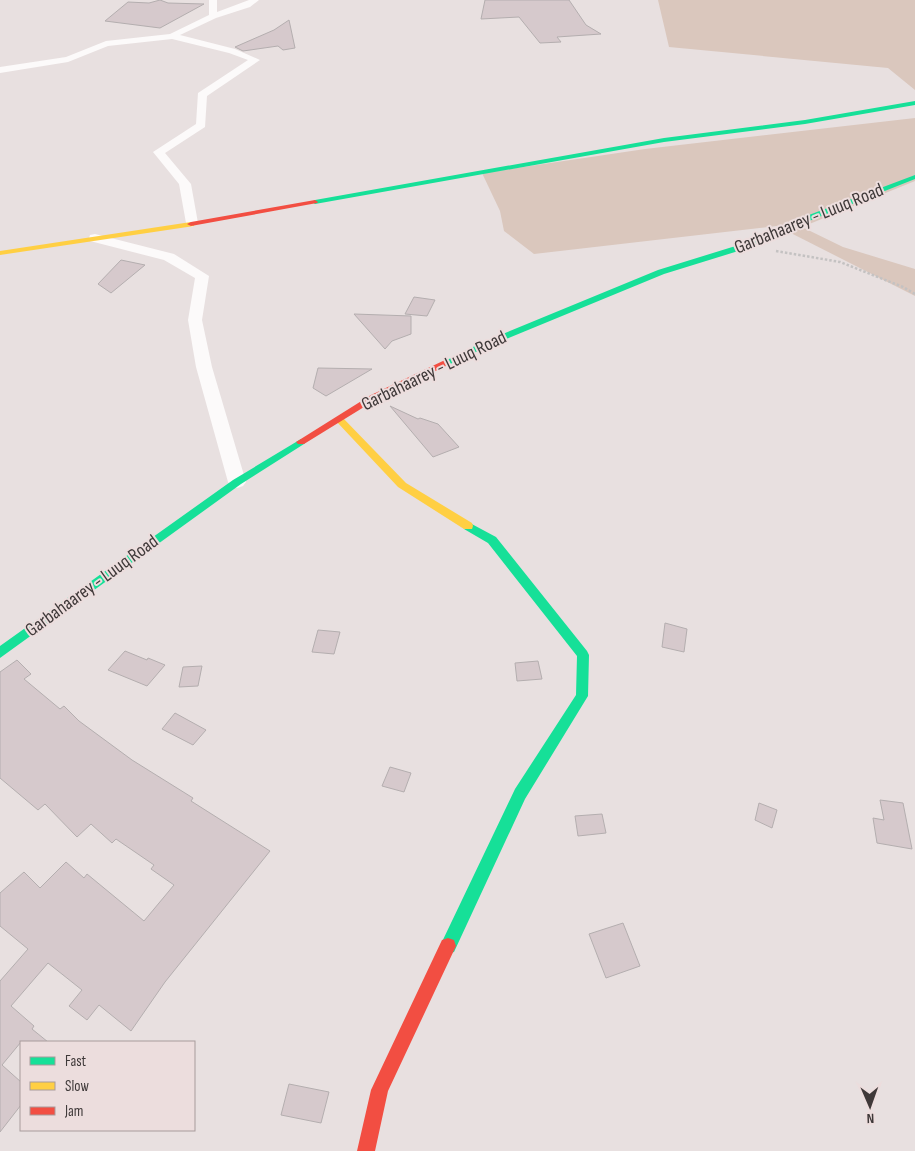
<svg xmlns="http://www.w3.org/2000/svg" width="915" height="1151" font-family="'Sofia Sans Condensed',sans-serif">
  <style>
    .green { fill: #dac7bd }
    .building { fill: #d6c9cc; stroke: #b4aeaf }
    .lines { fill: none; stroke-linecap: round; stroke-linejoin: round }
    .path { stroke: #c4c2c2; stroke-width: 2.5; stroke-dasharray: 2.5 2; stroke-linecap: butt }
    .street { fill: #fcfafa; fill-rule: evenodd }
    .fast { fill: #16e098; fill-rule: evenodd }
    .slow { fill: #ffcf43; fill-rule: evenodd }
    .jam { fill: #f24e42; fill-rule: evenodd }
    .labels { text-anchor: middle; dominant-baseline: central; stroke-width: 4; stroke-linejoin: round; paint-order: stroke }
    .street-label { font-size: 19px; fill: #3f3939; stroke: #ecdddd }
  </style>
  <rect width="100%" height="100%" fill="#e8e0e0"/>
  <path class="green" d="M658 0H915V90L888 68 669 47Z
    M915 118V181L802 227 843 247 915 269V296L777 226 534 254 504 231 500 211 482 173 645 149Z"/>
  <path class="building" d="M160 0 168 3 204 4 160 28 105 21 128 2 149 3Z
    M485 0H569L586 25 601 34 557 37 561 42 540 43 519 17 481 19Z
    M289 20 295 48 283 50 278 46 243 51 235 47 274 30Z
    M121 260 145 265 111 293 98 284Z
    M414 297 435 300 427 316 405 314Z
    M354 314 411 316V334L392 341 385 349Z
    M318 368 372 369 326 396 313 388Z
    M390 406 418 419 420 418 438 424 459 447 433 457Z
    M665 623 687 629 684 652 662 647Z
    M318 630 340 632 334 654 312 652Z
    M125 651 147 660 148 658 165 665 147 686 108 670Z
    M17 660 31 674 24 679 60 709 64 706 79 721 132 760 193 798 191 801 270 851 165 982 131 1031 99 1005 87 1020 69 1006 82 990 48 963 11 1006 34 1026 32 1029 48 1042H21L2 1065 21 1082V1105L0 1132V981L28 949 0 926V893L24 872 40 888 66 862 84 878 87 874 144 921 174 885 151 869 154 865 116 839 112 843 91 824 77 837 45 804 38 810 0 778V672Z
    M538 661 542 679 517 681 515 663Z
    M202 666 198 686 179 687 183 667Z
    M175 713 206 730 193 745 162 729Z
    M390 767 411 773 404 792 382 786Z
    M880 800 903 803 912 849 877 843 873 818 884 820Z
    M759 803 777 810 772 828 755 820Z
    M602 814 606 833 578 836 575 816Z
    M623 923 640 966 606 978 589 934Z
    M289 1084 329 1092 321 1123 281 1115Z"/>
  <g class="lines">
    <path class="path" d="M776 251 840 262 903 287 915 294"/>
    <path class="street" d="M209 0H217V12L249 0H259L250 7 216 18 180 35 235 49 260 60 207 96 205 127 165 153 191 184 198 223 192 227 186 223 179 184 153 152 196 124 198 93 248 60 229 53 172 39 108 46 68 62 0 73V67L66 57 106 41 170 34 209 15Z
      M95 234 174 254 209 276 202 320 212 367 246 482 243 486 237 488 231 486 228 482 196 367 188 320 195 278 164 260 90 241 89 238 90 235Z"/>
    <path class="fast" d="M915 101V105L805 124 664 142 315 204 312 202 315 200 664 138 805 120Z
      M915 175V179L799 225 748 248 664 274 487 347 448 365 445 366 441 363 481 343 658 270 742 244 793 221Z
      M301 439 304 440 306 442 304 444 241 484 0 658V646L233 480Z
      M468 522 496 537 587 651 589 655 588 696 525 799 454 952 448 954 442 952 440 946 515 789 576 695 577 656 488 543 464 529 463 526Z"/>
    <path class="slow" d="M191 222 195 224 194 226 0 255V251Z
      M339 416 342 417 406 483 472 523 473 526 472 529H464L398 487 336 421 334 419Z"/>
    <path class="jam" d="M315 200 318 202 317 203 191 226 187 224 191 222Z
      M445 360 449 363 448 365 377 399 304 444H298L296 442 371 395Z
      M448 938 454 940 456 946 388 1091 375 1151H357L371 1090 442 940Z"/>
  </g>
  <g class="labels">
    <g class="street-label">
      <text transform="translate(809 219) rotate(-22)">Garbahaarey - Luuq Road</text>
      <text transform="translate(434 371) rotate(-26)">Garbahaarey - Luuq Road</text>
      <text transform="translate(92 586) rotate(-36)">Garbahaarey - Luuq Road</text>
    </g>
  </g>
  <rect x="20" y="1041" width="175" height="90" fill="#ecdddd" stroke="#a79b9b"/>
  <rect x="30" y="1057" width="25" height="8" fill="#16e098" stroke="#a79b9b"/>
  <text x="65" y="1066" font-size="15" fill="#3f3939">Fast</text>
  <rect x="30" y="1082" width="25" height="8" fill="#ffcf43" stroke="#a79b9b"/>
  <text x="65" y="1091" font-size="15" fill="#3f3939">Slow</text>
  <rect x="30" y="1107" width="25" height="8" fill="#f24e42" stroke="#a79b9b"/>
  <text x="65" y="1116" font-size="15" fill="#3f3939">Jam</text>
  <g transform="translate(870 1106) rotate(178)" stroke="#ecdddd" stroke-width="4" paint-order="stroke">
  <path d="M0-4L9 19L0 12L-9 19Z" fill="#3f3939"/>
  <text y="-8" font-size="14" font-weight="bold" text-anchor="middle" fill="#3f3939">N</text>
  </g>
</svg>
